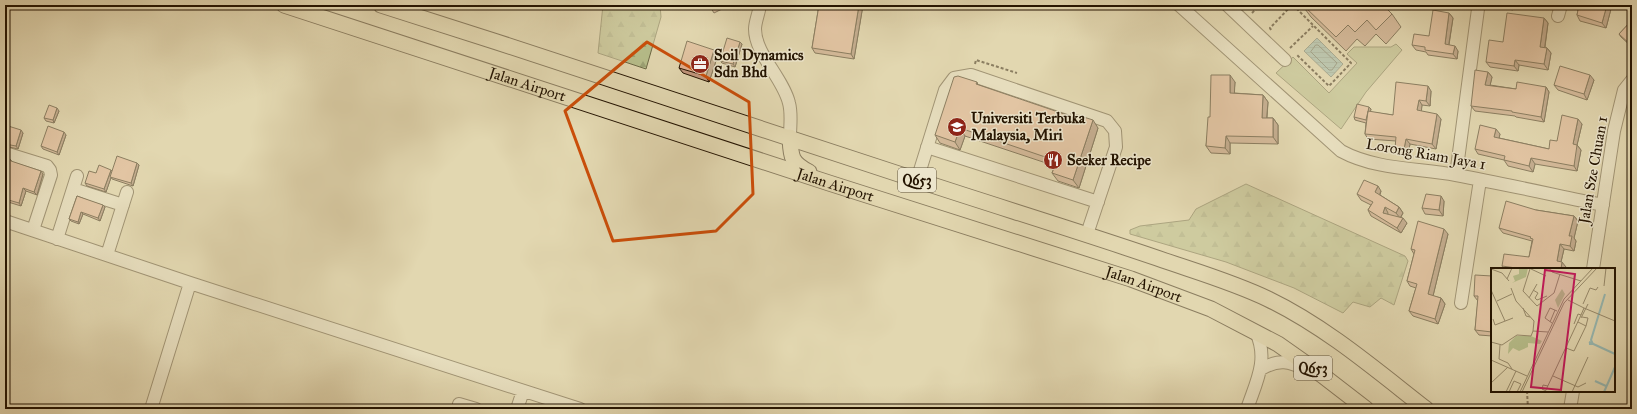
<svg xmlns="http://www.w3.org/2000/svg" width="1637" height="414" font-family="'IM FELL Great Primer',serif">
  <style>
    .forest { fill: url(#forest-firs); stroke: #6c6845 }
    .park { fill: #b6bd8a; stroke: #6c6845 }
    .water { fill: url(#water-rules); stroke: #68766b }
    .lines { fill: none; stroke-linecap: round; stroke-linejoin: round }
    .shore { stroke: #5c6659; stroke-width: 1 }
    .minor-casing { stroke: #53442c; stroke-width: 14 }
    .major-casing { stroke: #231300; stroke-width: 17 }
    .path { stroke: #231300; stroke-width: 2; stroke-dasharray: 3 2; stroke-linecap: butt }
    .minor { stroke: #ece5cc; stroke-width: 12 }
    .major { stroke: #e2d7b0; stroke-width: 15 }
    .wall { fill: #c3977e; stroke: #231300 }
    .shaded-wall { fill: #9f7b66; stroke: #231300 }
    .building { fill: #e3b092; stroke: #231300 }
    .marked { fill: none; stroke: #ca4e0a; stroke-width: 3; stroke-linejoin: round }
    .labels { text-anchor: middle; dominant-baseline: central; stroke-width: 3; stroke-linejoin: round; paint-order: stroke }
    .shield { fill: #ece5cc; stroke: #5f523d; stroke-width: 1 }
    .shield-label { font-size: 14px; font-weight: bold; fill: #231300 }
    .poi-label { font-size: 15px; font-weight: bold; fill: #231300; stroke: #ece5cc; text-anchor: start }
    .street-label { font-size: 15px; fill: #231300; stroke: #ece5cc }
    .inset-river { fill: none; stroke: #96b8b2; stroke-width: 2 }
    .inset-road { fill: none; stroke: #96896a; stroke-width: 1 }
    .view { fill: #c2185b; fill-opacity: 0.15; stroke: #c2185b; stroke-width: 2 }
    .inset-edge { fill: none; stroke: #231300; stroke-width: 2 }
  </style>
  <defs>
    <pattern id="forest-firs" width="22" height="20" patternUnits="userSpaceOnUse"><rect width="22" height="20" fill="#b6bd8a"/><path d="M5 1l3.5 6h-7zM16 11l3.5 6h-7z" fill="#9ca275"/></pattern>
    <pattern id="water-rules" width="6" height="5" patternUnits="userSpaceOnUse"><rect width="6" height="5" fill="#96b8b2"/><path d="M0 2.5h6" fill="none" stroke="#819d97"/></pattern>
  </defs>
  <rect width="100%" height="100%" fill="#e2d7b0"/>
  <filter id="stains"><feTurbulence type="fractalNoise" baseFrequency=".005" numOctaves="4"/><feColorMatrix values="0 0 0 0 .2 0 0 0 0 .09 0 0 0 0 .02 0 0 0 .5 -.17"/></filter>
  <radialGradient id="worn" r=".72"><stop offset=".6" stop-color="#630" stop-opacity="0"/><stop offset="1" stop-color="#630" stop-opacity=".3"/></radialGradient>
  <path class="forest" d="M603 5H660L661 17 646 69 598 53Z
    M1246 184 1405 256 1408 261 1394 305 1381 298 1370 307 1353 302 1343 313 1294 288 1226 262 1130 234V230L1140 226 1189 220 1196 209Z"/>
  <path class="park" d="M1396 44 1402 50 1366 92 1341 129 1276 73 1293 57 1329 93 1357 63 1347 54 1354 47H1391Z"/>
  <path class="water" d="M1317 38 1343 64 1331 77 1304 51Z"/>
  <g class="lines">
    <path class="shore" d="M1316 45H1318L1337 63 1332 70H1329L1311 52Z"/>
    <defs>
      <path id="minor" d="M760 5C759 13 755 22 755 29 755 54 783 78 789 103 792 114 790 125 790 137
        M1179 5 1341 151C1376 170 1418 168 1456 175 1505 184 1554 195 1603 205
        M1227 5 1285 60
        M1558 16 1561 5
        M927 147 1098 202
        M5 153 47 166 50 170 51 175 33 230
        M1456 175 1478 9
        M917 180 945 90 954 78 971 75 1107 121 1115 131 1116 147 1087 234
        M73 189 123 205
        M5 221 190 283 580 409
        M57 239 77 176
        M107 255 127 192
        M1593 269 1614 131 1624 90 1632 80
        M1461 303 1480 180
        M1261 369C1280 358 1289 362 1309 370
        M459 404 476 409
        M151 409 190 283
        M517 409 523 391
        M1247 409C1256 382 1269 360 1256 332
        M1570 409 1573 391"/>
      <g id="major">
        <path id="s1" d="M284 5 829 183 1131 279 1211 309 1278 344 1322 375 1366 409"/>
        <path d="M381 5C561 62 740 121 920 181 999 207 1078 231 1157 258 1194 271 1233 282 1268 299 1326 327 1376 370 1426 409"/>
        <path d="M790 137C791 156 790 162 809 172"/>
      </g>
    </defs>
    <use href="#minor" class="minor-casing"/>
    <use href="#major" class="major-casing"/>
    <path class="path" d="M1293 5 1351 63 1329 86 1296 54
      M1252 13 1260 5
      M1271 30 1270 28 1292 5
      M1290 48 1313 26
      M975 64 976 60 1017 73
      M1527 391 1528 409"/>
    <use href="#minor" class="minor"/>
    <use href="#major" class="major"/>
  </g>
  <path class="wall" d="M709 5H727L728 6 714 13Z
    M819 5H863L854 59 815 53 812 48Z
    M1302 5H1387L1385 7 1392 14 1401 27 1386 44 1376 34 1365 46 1357 39 1346 51 1311 17Z
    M1497 5H1514L1513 10 1498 7Z
    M1579 5H1612L1606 28 1580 21 1577 15Z
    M1449 13 1453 18 1449 45 1458 51 1457 59 1428 55 1426 52 1416 50 1412 45 1429 36Z
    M1544 18 1548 23 1545 47 1547 48 1551 53 1548 70 1519 65 1518 71 1490 67 1486 62Z
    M1632 20V47L1621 37 1619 34Z
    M740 42 742 44 735 67 722 63 720 61Z
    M714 50 718 55 709 82 683 73 679 68Z
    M1488 72 1492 77 1490 85 1516 89 1546 87 1549 92 1544 122 1516 117 1515 116 1475 111 1471 106Z
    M1594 80 1587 100 1558 90 1554 85Z
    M977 82 978 85 1098 128 1079 188 1058 181 1052 173 1055 166 965 136 960 150 940 143 935 135Z
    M1235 82 1234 93 1263 95 1268 102 1267 118H1273L1278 125V144L1230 143V154L1211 153 1206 146 1210 117Z
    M1431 91 1430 106 1422 105 1421 111 1441 119 1436 149 1410 144 1408 154 1398 153 1395 148 1396 141 1368 139 1365 134 1366 123 1355 120 1354 117 1369 107 1371 109 1370 112 1393 115Z
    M59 111 54 123 46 121 44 118Z
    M1582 124 1577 145 1581 150 1577 171 1535 164 1533 172 1508 166 1504 160 1478 154 1475 149 1500 134 1499 138 1549 149 1557 141Z
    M5 125 23 133 18 149 5 146Z
    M66 135 59 155 43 149 41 146Z
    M5 158 11 160 12 162 43 174 37 195 26 191 21 206 5 201Z
    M137 163 139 165 133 186 112 179 111 177 106 192 87 186 85 183 96 173 112 171Z
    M1381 191 1380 195 1399 207 1403 213 1401 217 1407 223 1401 233 1371 216 1368 210 1371 205 1361 200 1357 194Z
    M77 196 105 207 100 221 83 214 79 224 71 221 69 219Z
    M1444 201 1443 216 1425 214 1422 208Z
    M1536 210 1574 216 1578 221 1574 238 1576 241 1574 251 1564 249 1561 262 1566 267 1565 269H1504L1502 266 1529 257 1532 241 1503 233 1499 228Z
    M1448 234 1433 296 1441 298 1445 304 1438 324 1413 316 1409 311 1416 288 1410 286 1407 281 1414 254 1411 249Z
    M1492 276V336L1479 335 1475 330 1478 301 1474 296Z"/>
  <path class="shaded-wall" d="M859 5H863L854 59 851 54Z
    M1509 5H1514L1513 10Z
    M1607 5H1612L1606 28 1602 23Z
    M1449 13 1453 18 1448 49 1445 44Z
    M1544 18 1548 23 1544 52 1540 47Z
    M740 42 742 44 735 67 733 64Z
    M1455 46 1458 51 1457 59 1453 54Z
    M1547 48 1551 53 1548 70 1544 64Z
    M714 50 718 55 709 82 706 76Z
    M1515 60 1519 65 1518 71 1514 66Z
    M1488 72 1492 77 1489 90 1485 85Z
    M1230 75 1235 82 1234 100 1230 93Z
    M1590 75 1594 80 1587 100 1584 94Z
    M1428 86 1431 91 1430 106 1426 101Z
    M1546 87 1549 92 1544 122 1541 117Z
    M1263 95 1268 102 1266 125 1262 118Z
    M1419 100 1422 105 1421 115 1417 110Z
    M1369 107 1371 109 1368 123 1366 120Z
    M57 108 59 111 54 123 53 120Z
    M1437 114 1441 119 1436 149 1432 144Z
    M1273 118 1278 125V144L1273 137Z
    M1578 119 1582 124 1577 145 1581 150 1577 171 1574 166 1573 144Z
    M1093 120 1098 128 1079 188 1073 180Z
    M960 128 965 136 960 150 955 142Z
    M1496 129 1500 134 1498 142 1494 137Z
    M21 130 23 133 18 149 16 146Z
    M64 132 66 135 59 155 57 152Z
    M1226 136 1230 143V154L1225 148Z
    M1406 139 1410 144 1408 154 1404 149Z
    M1531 158 1535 164 1533 172 1529 166Z
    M137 163 139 165 133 186 131 183Z
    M111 170 113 172 106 192 104 189Z
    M41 171 43 174 37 195 34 192Z
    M1378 186 1381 191 1378 198 1375 192Z
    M23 188 26 191 21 206 19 203Z
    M1441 196 1444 201 1443 216 1439 210Z
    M103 205 105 207 100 221 98 218Z
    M1385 207 1388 213 1387 218 1383 213Z
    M1399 207 1403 213 1400 218 1396 213Z
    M81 212 83 214 79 224 78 222Z
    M1574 216 1578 221 1574 238 1576 241 1574 251 1570 246 1569 236Z
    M1403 218 1407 223 1401 233 1397 228Z
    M1444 229 1448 234 1432 300 1428 294Z
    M1560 244 1564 249 1560 266 1557 261Z
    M1562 262 1566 267 1565 269H1561Z
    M1441 298 1445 304 1438 324 1435 319Z"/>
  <path class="building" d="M709 5H717L710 9Z
    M819 5H859L851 54 812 48Z
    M1303 5H1383L1392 14 1376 30 1367 20 1355 32 1348 25 1336 37Z
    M1579 5H1607L1602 23 1577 15Z
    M1433 10 1449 13 1445 44 1455 46 1453 54 1425 50V47L1412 45 1414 34 1429 36Z
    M1507 13 1544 18 1540 47 1547 48 1544 64 1515 60 1514 66 1486 62 1489 40 1503 42Z
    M1632 20V46L1619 34Z
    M727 38 740 42 733 64 720 61Z
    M687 41 714 50 706 76 679 68Z
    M1560 66 1590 75 1584 94 1554 85Z
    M1475 70 1488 72 1485 85 1516 89 1517 82 1546 87 1541 117 1512 112V111L1471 106Z
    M1211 75H1230V93L1263 95 1262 118H1273V137L1226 136 1225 148 1206 146 1208 117H1210Z
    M958 76 977 82 976 84 1070 116 1071 113 1093 120 1073 180 1052 173 1057 161 960 128 955 142 935 135 954 77Z
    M1396 82 1428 86 1426 101 1419 100 1417 110 1437 114 1432 144 1406 139 1404 149 1395 148 1396 137 1365 134 1368 111 1393 115Z
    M1357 104 1369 107 1366 120 1354 117Z
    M49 105 57 108 53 120 44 118Z
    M1562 115 1578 119 1573 144 1577 145 1574 166 1531 158 1529 166 1504 160 1505 156 1475 149 1480 125 1496 129 1494 137 1549 149 1550 140 1557 141Z
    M5 125 21 130 16 146 5 144Z
    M48 126 64 132 57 152 41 146Z
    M117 156 137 163 131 183 110 177Z
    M5 158 11 160V161L41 171 34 192 23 188 19 203 5 199Z
    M99 165 111 170 104 189 85 183 89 171 96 173Z
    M1364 180 1378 186 1375 192 1399 207 1396 213 1385 207 1383 213 1403 218 1397 228 1368 210 1373 202 1357 194Z
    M1426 194 1441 196 1439 210 1422 208Z
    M77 196 103 205 98 218 81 212 78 222 69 219Z
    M1506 201 1536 210 1574 216 1569 236H1572L1570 246 1560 244 1557 261 1562 262 1561 269H1523L1502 266 1504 254 1529 257 1533 239 1530 238 1531 237 1499 228Z
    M1418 221 1444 229 1428 294 1441 298 1435 319 1409 311 1417 284 1407 281 1415 250 1411 249Z
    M1475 275 1492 276V332L1475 330 1478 296H1474Z
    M443 405 456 409H442Z"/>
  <path d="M0 0H1637V414H0ZM647 42 749 102 753 194 716 231 613 241 565 111Z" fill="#e2d7b0" fill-opacity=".55" fill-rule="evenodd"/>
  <path class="marked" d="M647 42 749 102 753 194 716 231 613 241 565 111Z"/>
  <defs>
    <symbol id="office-disc" viewBox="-11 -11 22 22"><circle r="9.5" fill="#8f2418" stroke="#ece5cc"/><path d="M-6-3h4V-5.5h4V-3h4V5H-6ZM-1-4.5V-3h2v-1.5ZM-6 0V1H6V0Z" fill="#fff"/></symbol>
    <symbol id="university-disc" viewBox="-11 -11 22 22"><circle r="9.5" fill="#8f2418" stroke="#ece5cc"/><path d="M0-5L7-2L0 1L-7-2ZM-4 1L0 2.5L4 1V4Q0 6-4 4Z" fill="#fff"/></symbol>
    <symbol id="restaurant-disc" viewBox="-11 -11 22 22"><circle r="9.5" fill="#8f2418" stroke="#ece5cc"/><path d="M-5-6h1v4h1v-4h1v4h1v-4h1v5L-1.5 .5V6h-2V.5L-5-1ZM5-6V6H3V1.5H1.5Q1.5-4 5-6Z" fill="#fff"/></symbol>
  </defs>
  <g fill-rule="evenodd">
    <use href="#office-disc" x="689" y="53" width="22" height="22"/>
    <use href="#university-disc" x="946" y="116" width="22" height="22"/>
    <use href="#restaurant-disc" x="1042" y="149" width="22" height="22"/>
  </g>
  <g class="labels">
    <g class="shield">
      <rect x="898" y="168" width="38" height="24" rx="3"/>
      <rect x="1294" y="356" width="38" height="24" rx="3"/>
    </g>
    <g class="shield-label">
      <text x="917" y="180">Q653</text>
      <text x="1313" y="368">Q653</text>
    </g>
    <g class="poi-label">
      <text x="714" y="55">Soil Dynamics<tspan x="714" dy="17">Sdn Bhd</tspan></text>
      <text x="971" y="118">Universiti Terbuka<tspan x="971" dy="17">Malaysia, Miri</tspan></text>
      <text x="1067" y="160">Seeker Recipe</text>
    </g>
    <g class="street-label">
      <text stroke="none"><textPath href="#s1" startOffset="256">Jalan Airport</textPath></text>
      <text transform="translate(1426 154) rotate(10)">Lorong Riam Jaya 1</text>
      <text transform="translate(1593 170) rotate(-80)">Jalan Sze Chuan 1</text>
      <text stroke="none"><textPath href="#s1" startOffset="580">Jalan Airport</textPath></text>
      <text stroke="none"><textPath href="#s1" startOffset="904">Jalan Airport</textPath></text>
    </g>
  </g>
  <g transform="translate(1491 268)">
    <rect width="124" height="124" fill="#e2d7b0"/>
    <path d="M37 0 35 9 21 15 24 13 22 8 28 6V1ZM71 21 74 26 67 40 64 32ZM25 68H40L51 73 49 76 37 75V79L28 83 22 80 17 86 18 75Z" fill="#b6bd8a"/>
    <path class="inset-river" d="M98 74 124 86M98 76H102L100 72 114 26M104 113 115 118M113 124 124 99"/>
    <path class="inset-road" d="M58 0 61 4 90 13M0 1 11 5 18 13M39 1 32 23 46 38 63 25 69 6M40 1 55 8M16 11 21 0M113 18 115 0M20 20 25 33 43 53 42 63M0 22 14 53M42 22 47 25 44 30 46 32 56 28M38 30 46 16M77 32 93 40 90 47 87 46 83 56M6 33 21 26M92 36 99 20 105 22 107 19M32 40 35 48 39 49M93 40 124 53M91 49 97 50 95 58M90 50 97 36M2 51 4 57 22 50M59 54 64 42M61 55 54 50 59 40 66 43M0 74 11 77 26 67 40 68 42 63 57 64M9 77 8 91 17 95 21 101M75 80 83 83 95 58 87 54M0 92 36 108M62 108 87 119 95 115M0 115 17 99M55 123 51 121 52 117 57 118M15 124 25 103M18 124 23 113 30 116 26 124M29 124 73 31 102 0M31 124 73 35 106 0M54 124 90 47M81 124 97 89"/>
    <path class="view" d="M54 2 84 6 70 122 40 119Z"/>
    <rect width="124" height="124" class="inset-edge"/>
  </g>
  <rect width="1637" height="414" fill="none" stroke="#e2d7b0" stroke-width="20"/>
  <rect x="6" y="6" width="1625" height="402" fill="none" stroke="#231300" stroke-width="2"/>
  <rect x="10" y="10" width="1617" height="394" fill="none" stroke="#231300"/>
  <rect width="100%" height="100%" filter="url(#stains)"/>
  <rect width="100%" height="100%" fill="url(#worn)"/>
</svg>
